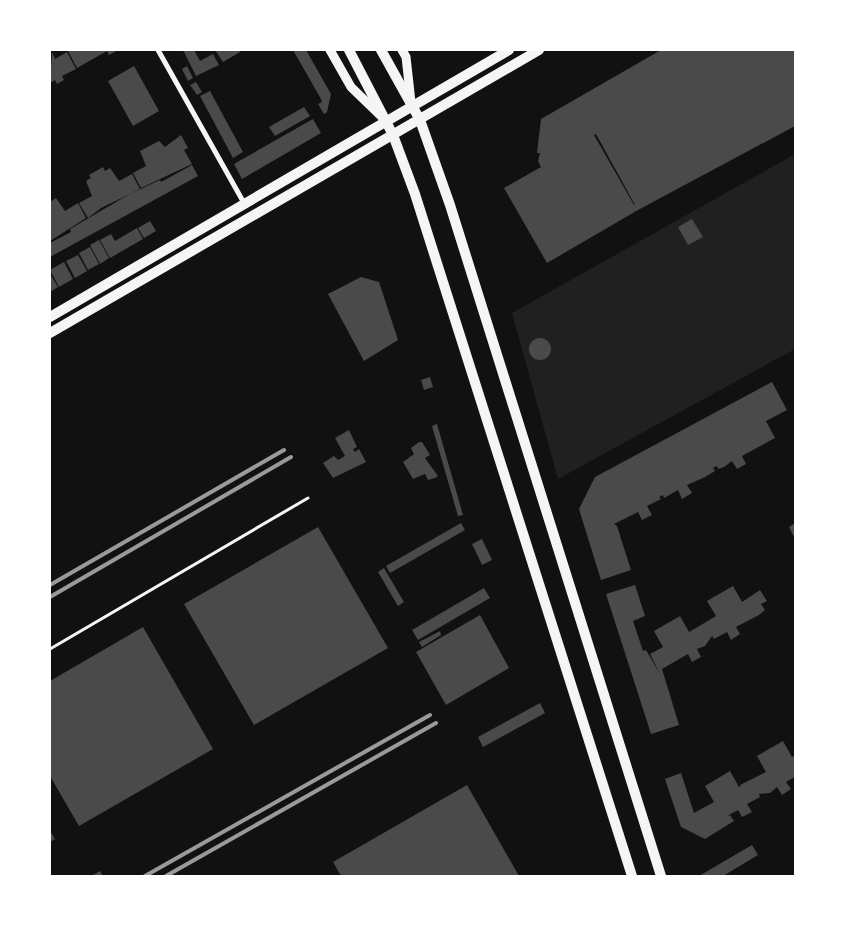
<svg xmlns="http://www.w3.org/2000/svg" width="845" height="926" font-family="'DM Sans',sans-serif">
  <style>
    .green { fill: #202020 }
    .building { fill: #4a4a4a; fill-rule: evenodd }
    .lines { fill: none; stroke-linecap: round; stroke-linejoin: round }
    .service { stroke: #f5f5f5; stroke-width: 3 }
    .minor { stroke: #f5f5f5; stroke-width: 5 }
    .tertiary { stroke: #f5f5f5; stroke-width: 9 }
    .secondary { stroke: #f5f5f5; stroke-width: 10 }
    .rail { stroke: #9a9a9a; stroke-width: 4 }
  </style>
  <rect width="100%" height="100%" fill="#111"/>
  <path class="green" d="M795 154V349L558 479 512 313Z"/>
  <path class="building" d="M70 50H118L109 55 107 51 77 68 68 51Z
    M183 50H194L200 61 213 54 219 65 196 76Z
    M215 50H239L240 52 223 62Z
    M293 50H306L331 94 327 112 324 114 318 104 322 102 321 99Z
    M661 50H795V126L638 210 547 263 504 188 541 167 538 161 540 153H537L541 119ZM596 134 635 205H634L594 135Z
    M52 52 55 59 67 52 76 69 62 76 64 80 57 84 55 80 50 83Z
    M134 66 159 111 133 126 108 81Z
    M187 66 193 78 188 81 182 69Z
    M196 82 202 92 197 95 190 85Z
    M210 91 243 152 233 158 200 96Z
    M304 107 310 116 275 136 269 127Z
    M313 119 321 133 242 179 234 164Z
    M181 135 188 148 184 150 192 164 141 188 133 173 146 166 140 151 159 141 165 147Z
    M192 165 198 176 50 257V243L71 232 70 229 128 195 160 180 161 182Z
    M103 167 105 171 110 168 119 181 132 174 140 189 101 208 88 218 79 203 92 196 86 181 91 178 89 175Z
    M56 198 65 211 78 203 86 218 50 241V202Z
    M692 219 703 237 688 245 678 227Z
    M150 221 156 231 144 238 138 228Z
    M137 228 143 239 110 258 100 240 111 234 115 241Z
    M99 240 109 258 100 264 90 245Z
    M90 247 99 264 88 270 79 253Z
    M78 255 87 271 75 278 66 261Z
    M64 262 73 279 59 287 50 270Z
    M50 274 58 287 50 292Z
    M361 277 379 282 398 340 364 361 328 294Z
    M529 349a11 11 0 1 1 22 0a11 11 0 1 1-22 0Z
    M430 377 433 387 424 390 421 380Z
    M772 382 787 410 766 421 775 438 742 456 746 464 737 469 732 461 724 467 718 469 717 466 713 468 715 471 705 477 687 485 692 493 682 499 678 490 664 498 663 495 659 497 661 499 647 506 652 515 642 520 638 512 614 524 617 526 631 570 601 580 579 509 595 477Z
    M437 424 463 515 458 516 432 426Z
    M349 430 357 447 353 449 355 452 359 449 366 462 333 478 323 463 334 456 338 460 345 456 335 438Z
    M419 442H422L430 455 425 458 438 476 435 478 428 480 425 474 413 479 403 462 414 454 411 448Z
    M461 523 465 530 390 573 386 566Z
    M795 523V539L789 527Z
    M318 527 388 648 254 725 184 604Z
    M482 539 492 560 482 565 472 544Z
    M384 568 404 602 398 606 378 572Z
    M635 585 645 616 633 621 643 651 646 650 660 674 650 654 663 647 654 631 680 616 689 632 691 631 716 616 707 601 733 586 742 602 760 590 767 601 761 604 765 610 759 615 736 627 740 634 731 640 727 632 714 639 712 636 705 646 697 649 701 657 692 662 688 654 662 669 679 725 651 734 606 594Z
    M484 588 490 598 418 640 412 630Z
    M480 615 509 668 446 705 416 652Z
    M143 627 213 749 79 826 50 776V681Z
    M440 631 441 635 422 647 419 642Z
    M540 703 545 713 483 747 478 737Z
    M783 741 792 757 795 755V777L786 782 791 789 782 795 777 787 770 793 759 794 760 797 747 804 752 812 742 817 738 810 725 817 730 815 734 821 705 839 681 827 665 779 681 773 694 813 714 802 705 786 730 771 739 787 741 786 740 785 766 772 757 756Z
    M467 785 519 876H341L333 862Z
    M50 831 55 839 50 842Z
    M752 845 758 855 723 876H699Z
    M100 871 103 876H91Z"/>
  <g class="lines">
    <path class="service" d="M50 649 308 498"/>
    <path class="minor" d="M158 50 244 203"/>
    <path class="tertiary" d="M330 50 351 87 383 118
      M402 50 406 57 411 102"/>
    <path class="secondary" d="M349 50 393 135 415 194 632 876
      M381 50 420 120 450 205 661 876
      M50 317 509 50
      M50 333 539 50"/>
    <path class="rail" d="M50 585 284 450
      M50 597 291 457
      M145 876 430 715
      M166 876 436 723"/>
  </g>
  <rect width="845" height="926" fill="none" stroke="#ffffff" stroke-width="102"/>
</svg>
